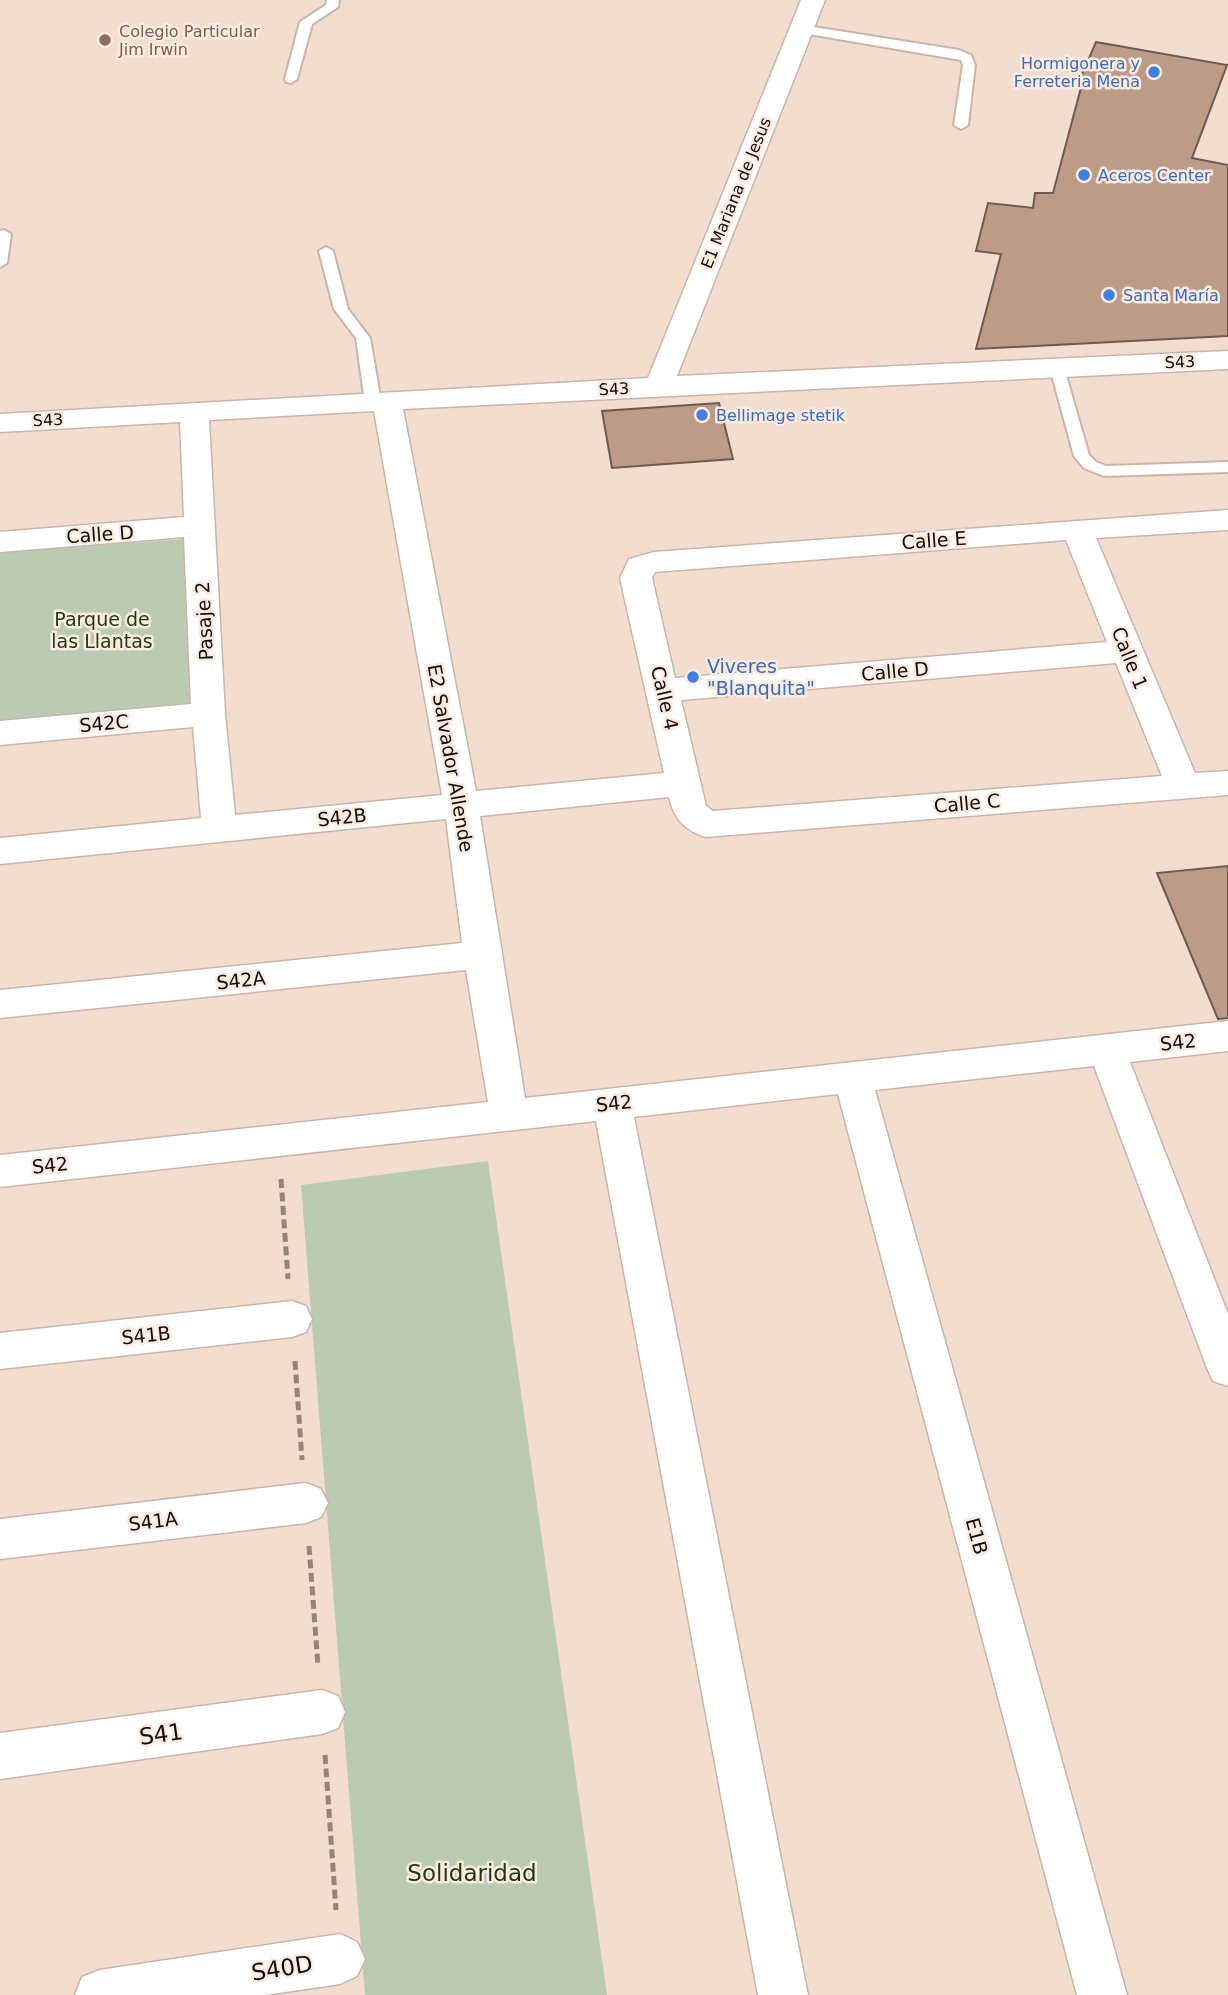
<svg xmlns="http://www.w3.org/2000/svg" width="1228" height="1995" font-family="'DejaVu Sans',sans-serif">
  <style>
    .green { fill: #bbcbb3 }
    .building { fill: #bd9c87; stroke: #6e5b4f; stroke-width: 2 }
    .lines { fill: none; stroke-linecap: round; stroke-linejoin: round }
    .lane-casing { stroke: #cab5a8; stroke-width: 4 }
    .street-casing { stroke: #cab5a8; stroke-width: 3 }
    .path { stroke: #94847a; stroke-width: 5; stroke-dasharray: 9 4.5; stroke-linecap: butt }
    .lane { fill: #fff; fill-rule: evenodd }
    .street { fill: #fff; fill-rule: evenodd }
    .education-dot { fill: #8d6e63; stroke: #fdebe0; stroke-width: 2.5 }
    .shop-dot { fill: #3f7fe0; stroke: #fdebe0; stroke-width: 2.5 }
    .labels { text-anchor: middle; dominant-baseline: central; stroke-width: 5; stroke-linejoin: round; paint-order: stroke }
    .far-education-label { font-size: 16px; fill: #785e54; stroke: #fdebe0; text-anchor: start }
    .far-shop-label { font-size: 16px; fill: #366cbe; stroke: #fdebe0; text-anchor: start }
    .far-street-label { font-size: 16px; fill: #120b07; stroke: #fdebe0 }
    .street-label { font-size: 19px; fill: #120b07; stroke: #fdebe0 }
    .park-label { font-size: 19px; fill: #1d3a0c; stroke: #fdebe0 }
    .shop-label { font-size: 19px; fill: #366cbe; stroke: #fdebe0; text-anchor: start }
    .near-street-label { font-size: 23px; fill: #120b07; stroke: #fdebe0 }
    .near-park-label { font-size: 23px; fill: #1d3a0c; stroke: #fdebe0 }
  </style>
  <rect width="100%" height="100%" fill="#f3ddcf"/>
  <path class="green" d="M200 538 193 705 0 724V552Z
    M488 1161 607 1995H365L301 1185Z"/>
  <path class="building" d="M1096 42 1227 65 1192 158 1228 165V336L976 349 1001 254 976 251 988 203 1033 208 1035 193H1053L1083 80 1080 79Z
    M719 403 733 459 612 468 602 411Z
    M1228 866V1018L1218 1019 1157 873Z"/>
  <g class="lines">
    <defs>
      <path id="lane" d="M327 0H339L338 7 312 24 297 79 291 83 286 82 285 79 300 22 326 5Z
        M801 25 959 50 971 55 975 65 968 125 961 129 954 125 963 65 961 60 797 32V26Z
        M4 230 11 234 7 263 0 267V231Z
        M326 247 333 251 348 309 370 338 381 402 378 405H368L365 402 356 338 334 309 319 251Z
        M1057 363 1064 368 1089 455 1096 462 1106 466 1228 462V472L1104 476 1084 468 1074 456 1050 368Z"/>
      <path id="street" d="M801 0H825L677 376 1228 351V369L403 409 476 791 664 773 620 578 629 559 654 552 1228 510V530L1096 538 1195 773 1228 771V795L706 837C684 830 674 819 669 797L480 816 525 1098 1228 1021V1051L1130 1062 1228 1314V1386L1213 1381 1207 1368 1094 1066 875 1090 1127 1995H1077L838 1094 634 1117 808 1995H758L596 1121 0 1187V1155L488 1102 466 970 0 1018V990L462 943 446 819 0 864V838L201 818 193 727 0 745V721L191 704 184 537 0 552V532L184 517 180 422 0 432V414L648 378ZM374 411 442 795 235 815 225 714 209 420ZM1066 540 1107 642 675 678 652 578 655 572ZM1116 663 1162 776 713 811 706 806 681 700Z
        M292 1301 306 1306 312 1319 306 1332 292 1337 0 1369V1333Z
        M306 1483 321 1489 328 1503 321 1517 306 1523 0 1559V1519Z
        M322 1690 338 1696 345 1712 338 1728 322 1734 0 1779V1733Z
        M340 1934 357 1942 365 1959 357 1976 340 1984 265 1995H75L82 1977 100 1970Z"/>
    </defs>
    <use href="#lane" class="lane-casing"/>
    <use href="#street" class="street-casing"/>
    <path class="path" d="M281 1179 288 1279
      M295 1361 302 1460
      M309 1546 318 1666
      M325 1755 336 1910"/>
    <use href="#lane" class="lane"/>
    <use href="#street" class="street"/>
  </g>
  <circle class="education-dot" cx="105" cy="40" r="7"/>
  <g class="shop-dot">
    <circle cx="1154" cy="72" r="7"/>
    <circle cx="1084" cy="175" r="7"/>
    <circle cx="1109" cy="295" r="7"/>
    <circle cx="702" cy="415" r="7"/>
    <circle cx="693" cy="677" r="7"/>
  </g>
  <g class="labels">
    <g class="far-education-label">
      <text x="119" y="31">Colegio Particular<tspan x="119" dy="18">Jim Irwin</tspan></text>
    </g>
    <g class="far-shop-label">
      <text x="1140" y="63" text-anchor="end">Hormigonera y<tspan x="1140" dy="18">Ferreteria Mena</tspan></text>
      <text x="1098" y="175">Aceros Center</text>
      <text x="1123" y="295">Santa María</text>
      <text x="716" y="415">Bellimage stetik</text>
    </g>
    <g class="far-street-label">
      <text transform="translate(736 193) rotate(-68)">E1 Mariana de Jesus</text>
      <text transform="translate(1180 362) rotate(-3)">S43</text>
      <text transform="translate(614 389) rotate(-3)">S43</text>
      <text transform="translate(48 420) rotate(-3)">S43</text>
    </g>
    <g class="street-label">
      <text transform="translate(100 534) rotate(-4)">Calle D</text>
      <text transform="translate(934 540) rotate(-4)">Calle E</text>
      <text transform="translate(204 621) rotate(-93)">Pasaje 2</text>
      <text transform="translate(1130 658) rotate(68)">Calle 1</text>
      <text transform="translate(895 671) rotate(-5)">Calle D</text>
      <text transform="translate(665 698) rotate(77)">Calle 4</text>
      <text transform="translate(104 723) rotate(-5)">S42C</text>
      <text transform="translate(451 758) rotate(80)">E2 Salvador Allende</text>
      <text transform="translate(967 803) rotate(-5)">Calle C</text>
      <text transform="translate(342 817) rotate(-6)">S42B</text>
      <text transform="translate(241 980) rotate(-6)">S42A</text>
      <text transform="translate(1178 1042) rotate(-6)">S42</text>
      <text transform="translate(614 1103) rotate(-6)">S42</text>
      <text transform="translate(50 1165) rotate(-6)">S42</text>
      <text transform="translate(146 1335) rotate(-6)">S41B</text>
      <text transform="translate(153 1521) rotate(-7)">S41A</text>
      <text transform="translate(977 1536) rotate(75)">E1B</text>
    </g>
    <g class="park-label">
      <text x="102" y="619">Parque de<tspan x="102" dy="22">las Llantas</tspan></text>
    </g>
    <g class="shop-label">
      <text x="707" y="666">Viveres<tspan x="707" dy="22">"Blanquita"</tspan></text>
    </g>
    <g class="near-street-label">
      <text transform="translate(161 1734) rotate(-8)">S41</text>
      <text transform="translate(282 1968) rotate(-9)">S40D</text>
    </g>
    <g class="near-park-label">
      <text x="472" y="1873">Solidaridad</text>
    </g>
  </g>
</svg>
